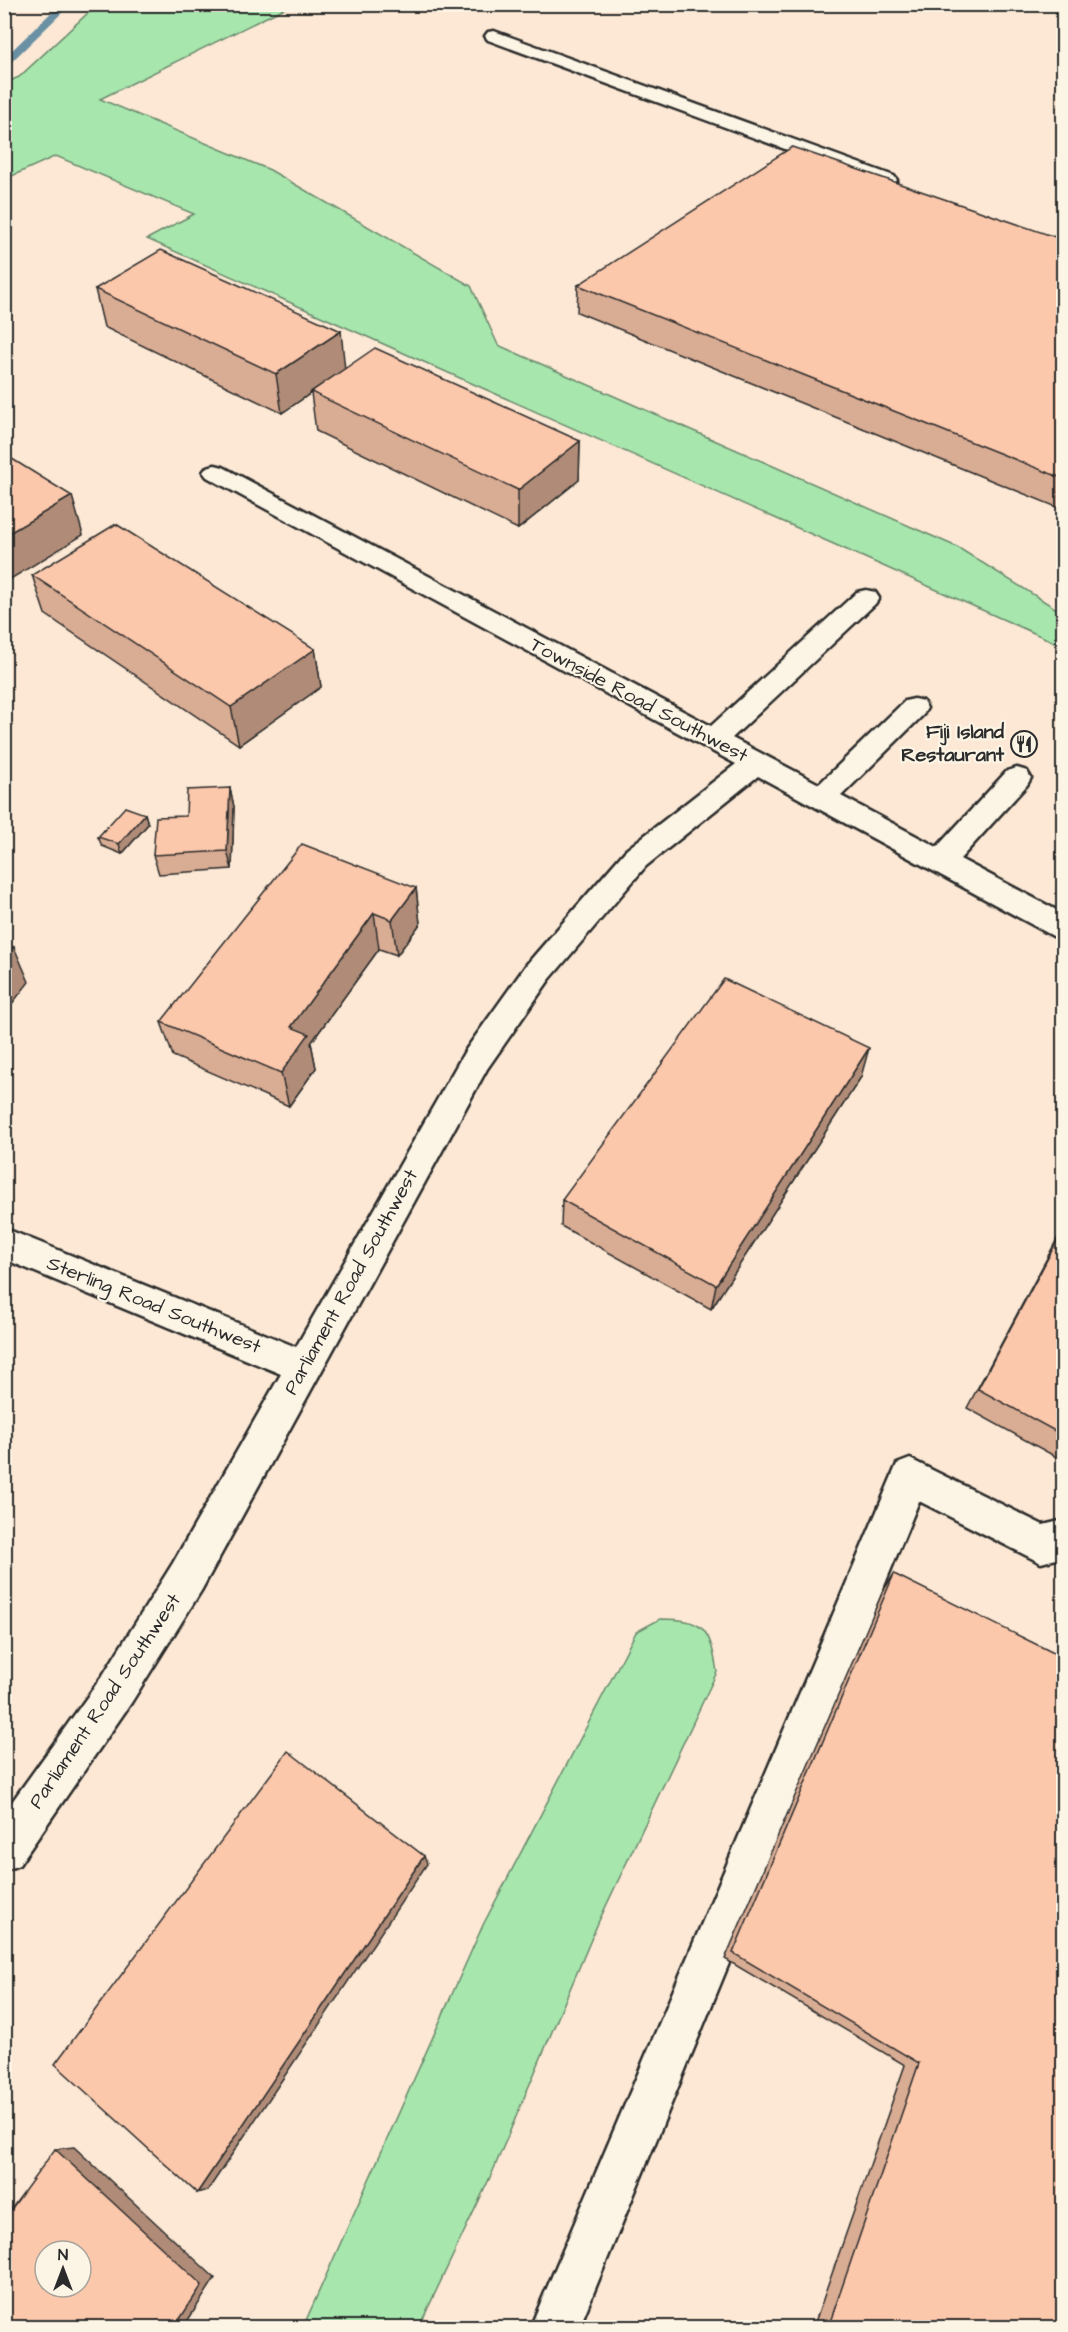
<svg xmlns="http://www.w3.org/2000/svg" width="1068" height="2332" font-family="'Architects Daughter',sans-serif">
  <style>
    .green { fill: #a7e6ad; stroke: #69886c; stroke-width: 1.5 }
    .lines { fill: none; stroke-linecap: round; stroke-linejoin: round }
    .stream { fill: #6a90a4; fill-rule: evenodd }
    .minor-casing { stroke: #2b2b2b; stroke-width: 5 }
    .minor { fill: #fcf5e5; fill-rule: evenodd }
    .wall { fill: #d9ac94; stroke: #2b2b2b; stroke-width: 1.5 }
    .shaded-wall { fill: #b08c78; stroke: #2b2b2b; stroke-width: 1.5 }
    .building { fill: #fcc8ac; stroke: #2b2b2b; stroke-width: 1.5; fill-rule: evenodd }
    .labels { text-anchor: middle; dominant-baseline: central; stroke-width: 4.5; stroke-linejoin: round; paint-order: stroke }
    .street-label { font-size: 20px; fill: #2b2b2b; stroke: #fcf5e5 }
    .poi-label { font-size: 20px; font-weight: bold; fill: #2b2b2b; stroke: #fcf5e5; text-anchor: end }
  </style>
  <rect width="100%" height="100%" fill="#fce8d4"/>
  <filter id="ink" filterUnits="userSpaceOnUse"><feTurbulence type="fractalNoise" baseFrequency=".0167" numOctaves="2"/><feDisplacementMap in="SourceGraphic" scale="12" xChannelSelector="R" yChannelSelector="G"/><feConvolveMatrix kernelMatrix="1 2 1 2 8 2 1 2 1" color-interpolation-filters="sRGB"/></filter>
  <g filter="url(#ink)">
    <path class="green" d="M107 5H291L100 99 270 170 471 286 498 345 957 547 1063 613V646L147 239 194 214 56 156 5 179V83L19 77 88 13Z
      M660 1619C705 1619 710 1629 717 1672L598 1923 493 2171 419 2327H303L483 1925 636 1632Z"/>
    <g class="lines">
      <path class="stream" d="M71 4 7 66 4 67V58L59 5Z"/>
      <defs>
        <path id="minor" d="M494 31 894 176 897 180 894 184H880L488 40 485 36 488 32Z
          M215 465 223 467 711 726 857 592 866 590 875 592 879 598 875 604 732 738 819 784 905 701 914 699 923 701 927 708 923 715 841 796 937 847 1007 771 1017 768 1027 771 1031 778 1027 785 960 859 1064 914V939L1053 936 758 776 646 866 549 980 487 1069 201 1591 131 1703 19 1865 4 1871V1813L103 1675 173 1563 281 1374 4 1259V1228L296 1347 465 1051 527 964 626 850 736 764 207 477 203 472 207 467Z
          M910 1459 1043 1525 1064 1520V1557L1041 1563 919 1501 579 2328H530L897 1464Z"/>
      </defs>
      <use href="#minor" class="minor-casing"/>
      <use href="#minor" class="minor"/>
    </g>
    <path class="wall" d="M1064 240V510L577 312 578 285Z
      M95 289 345 369 580 441 579 480 518 529 316 431 311 393 282 413 104 327Z
      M32 575 315 649 321 687 239 745 45 614Z
      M230 788 234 807 232 869 159 874 153 855 186 816Z
      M145 814 148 824 122 854 102 846 98 837Z
      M416 888 420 924 397 955 379 949 311 1043 316 1068 289 1106 173 1056 161 1022Z
      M861 1077 711 1309 561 1226 562 1200Z
      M1064 1226V1450L1058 1458 967 1408Z
      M894 1574 1064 2328H813L905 2065 725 1959 883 1591Z"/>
    <path class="shaded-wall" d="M341 331 345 370 311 392V393L282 413 276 374Z
      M580 441 579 480 518 529V490Z
      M72 496 83 535 4 583V536Z
      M315 649 321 687 239 745 231 707Z
      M230 788 234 807 232 869 227 851Z
      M145 814 148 824 122 854 119 844Z
      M416 888 420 924 397 955 392 920Z
      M374 913 379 949 311 1043 316 1068 289 1106 281 1073 291 1027Z
      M14 947 29 982 4 1014V959Z
      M869 1048 861 1077 711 1309 716 1285Z
      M424 1856 427 1864 208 2190 197 2193Z
      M74 2147 215 2278 183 2328H174L55 2149Z"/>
    <path class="building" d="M792 147 1064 240V479L578 285Z
      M161 250 341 331 276 374 95 289Z
      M375 348 580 441 518 490 311 392Z
      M4 454 72 496 4 536Z
      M116 524 315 649 231 707 32 575Z
      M230 788 227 851 153 855 156 817 186 816 187 790Z
      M125 807 145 814 119 844 98 837Z
      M302 844 416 888 392 920 374 913 291 1027 309 1034 281 1073 161 1022Z
      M4 944 14 947 4 959Z
      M724 979 869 1048 716 1285 562 1200Z
      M1064 1228V1436L978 1389Z
      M894 1574 1064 1658V2328H828L919 2063 733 1953Z
      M288 1751 424 1856 197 2193 55 2064Z
      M55 2149 202 2285 174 2328H4V2219ZM45 2251H81V2287H45Z"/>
  </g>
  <defs>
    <symbol id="restaurant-ring" viewBox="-11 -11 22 22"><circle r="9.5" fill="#fcf5e5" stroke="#2b2b2b" stroke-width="1.5"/><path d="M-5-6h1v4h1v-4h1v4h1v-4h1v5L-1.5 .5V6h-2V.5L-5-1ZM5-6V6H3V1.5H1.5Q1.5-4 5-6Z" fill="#2b2b2b"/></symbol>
  </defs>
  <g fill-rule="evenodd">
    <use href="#restaurant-ring" x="1009" y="729" width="30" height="30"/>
  </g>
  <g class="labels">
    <g class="street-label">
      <text transform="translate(639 700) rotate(28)">Townside Road Southwest</text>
      <text transform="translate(351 1282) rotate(-61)">Parliament Road Southwest</text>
      <text transform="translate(154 1305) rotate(22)">Sterling Road Southwest</text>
      <text transform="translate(105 1701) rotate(-56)">Parliament Road Southwest</text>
    </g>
    <g class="poi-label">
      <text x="1004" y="732">Fiji Island<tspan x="1004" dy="23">Restaurant</tspan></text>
    </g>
  </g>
  <rect width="1068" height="2332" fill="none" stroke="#fcf5e5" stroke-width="24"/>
  <rect x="12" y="12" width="1044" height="2308" fill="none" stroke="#2b2b2b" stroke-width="2" filter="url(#ink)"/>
  <g transform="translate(63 2269)"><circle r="28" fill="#fcf5e5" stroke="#a8a49b" stroke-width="1.5"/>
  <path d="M0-4.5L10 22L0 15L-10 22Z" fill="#2b2b2b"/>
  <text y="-9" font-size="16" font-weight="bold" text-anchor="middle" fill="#2b2b2b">N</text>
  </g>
</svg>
